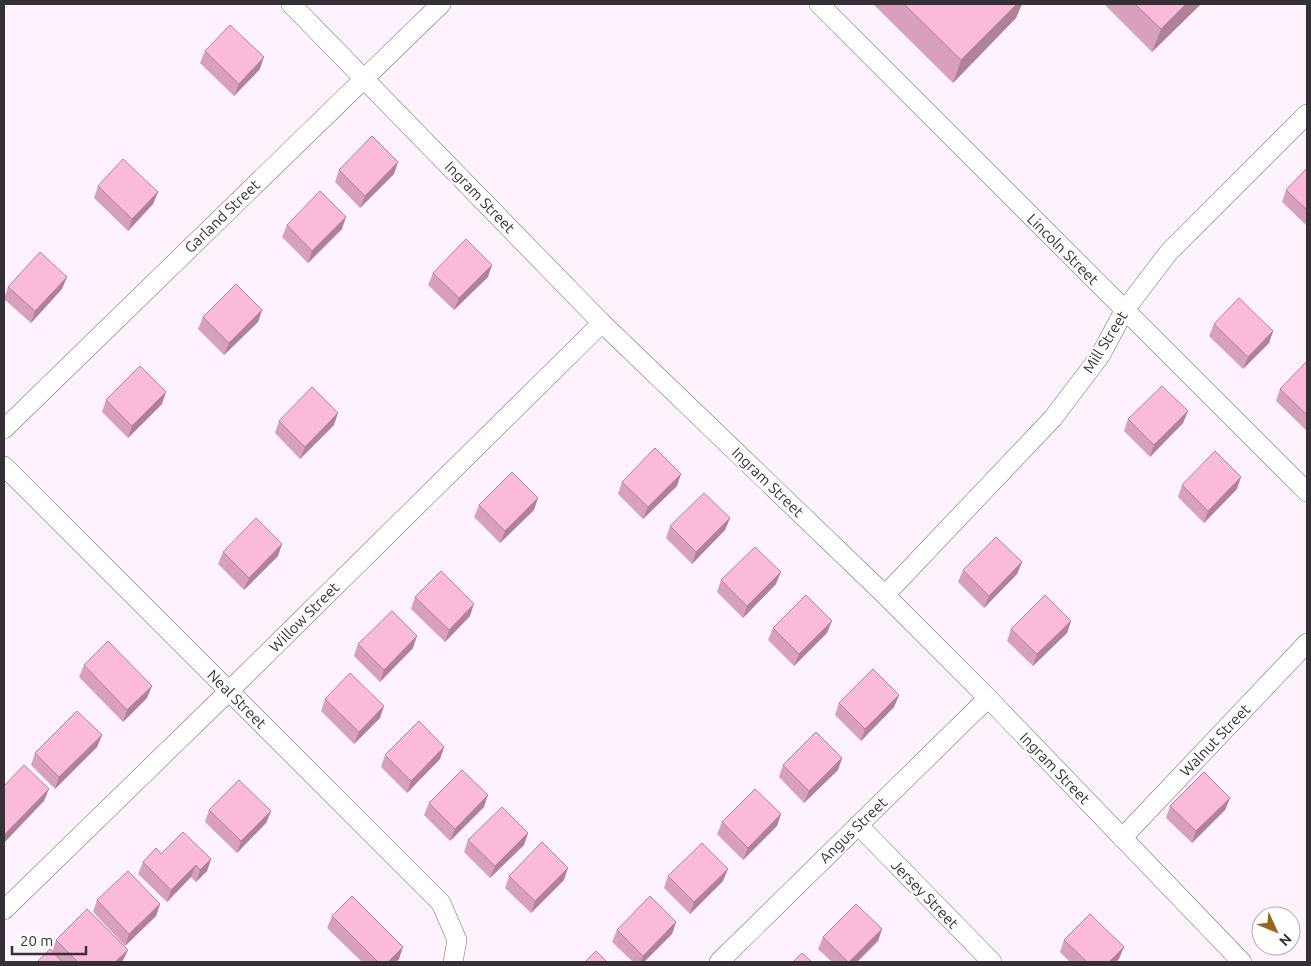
<svg xmlns="http://www.w3.org/2000/svg" width="1311" height="966" font-family="Ubuntu,sans-serif">
  <style>
    .lines { fill: none; stroke-linecap: round; stroke-linejoin: round }
    .minor-casing { stroke: #736873; stroke-width: 20 }
    .minor { stroke: #fff; stroke-width: 19 }
    .wall { fill: #d8a0bb }
    .shaded-wall { fill: #b08299 }
    .building { fill: #fbbada; stroke: #b08299 }
    .labels { text-anchor: middle; dominant-baseline: central; stroke-width: 4.5; stroke-linejoin: round; paint-order: stroke }
    .street-label { font-size: 15px; fill: #353035; stroke: #fff }
  </style>
  <rect width="100%" height="100%" fill="#fef2fe"/>
  <g class="lines">
    <defs>
      <path id="minor" d="M291 4 602 323 885 595 988 698 1242 962
        M819 4 1307 492
        M4 429 441 4
        M4 466 441 903 457 940 453 962
        M885 595 1053 418 1100 356 1124 311 1169 252 1307 114
        M858 825 992 962
        M1122 838 1307 643
        M4 910 229 691 602 323
        M719 962 988 698"/>
    </defs>
    <use href="#minor" class="minor-casing"/>
    <use href="#minor" class="minor"/>
  </g>
  <path class="wall" d="M873 4H1022L1016 18 953 83Z
    M1104 4H1201L1152 52Z
    M205 51 260 69 234 96 200 63Z
    M1307 168V226L1282 202 1286 190Z
    M339 170 394 174 360 208 335 182Z
    M98 186 158 192 153 204 128 231 94 198Z
    M287 225 342 229 308 263 282 237Z
    M433 273 488 277 454 310 428 285Z
    M8 287 62 289 31 323 4 299Z
    M262 310 258 322 224 355 198 329 203 317Z
    M1214 324 1273 331 1269 343 1243 369 1209 336Z
    M1307 364V431L1276 401 1280 389Z
    M106 400 162 404 128 438 102 412Z
    M1188 411 1183 423 1150 457 1124 431 1128 419Z
    M279 421 334 425 300 459 275 433Z
    M622 482 677 486 643 519 618 494Z
    M1182 485 1237 489 1204 523 1178 497Z
    M479 505 534 510 500 543 474 517Z
    M730 518 725 530 692 564 666 538 670 526Z
    M223 552 278 556 244 590 218 564Z
    M1022 562 1017 574 984 608 958 582 963 570Z
    M721 580 776 584 743 618 717 592Z
    M415 597 470 616 445 642 411 609Z
    M1071 621 1067 633 1033 666 1007 641 1011 629Z
    M773 628 827 633 794 666 768 640Z
    M358 644 413 648 380 682 354 656Z
    M84 665 147 698 123 722 79 677Z
    M899 695 894 707 861 741 835 715 839 703Z
    M325 699 380 718 354 744 321 711Z
    M102 735 97 747 55 789 31 765 35 753Z
    M444 747 440 759 407 793 381 767 385 755Z
    M842 758 838 770 804 803 779 777 783 765Z
    M1230 798 1225 810 1192 843 1166 818 1170 806Z
    M429 803 484 807 450 841 424 815Z
    M209 810 271 811 266 823 237 853 205 822Z
    M781 814 777 826 743 860 717 834 722 822Z
    M528 833 524 845 490 878 464 852 468 840Z
    M161 854 211 859 207 871 196 882 191 877 167 902 138 874 143 862Z
    M509 876 564 880 531 913 505 888Z
    M668 876 723 881 690 914 664 888Z
    M97 900 160 904 156 916 125 946 93 912Z
    M332 916 399 959 396 962H362L327 928Z
    M676 922 672 934 644 962H633L612 942 617 930Z
    M882 929 878 941 857 962H832L818 949 823 937Z
    M56 940 128 950 122 962H37L52 952Z
    M1064 940 1119 959 1116 962H1070L1060 952Z"/>
  <path class="shaded-wall" d="M1017 4H1022L1016 18 953 83 961 60Z
    M1186 4H1201L1152 52 1161 29Z
    M264 57 260 69 234 96 239 84Z
    M398 162 394 174 360 208 365 196Z
    M158 192 153 204 128 231 132 219Z
    M346 217 342 229 308 263 312 251Z
    M492 265 488 277 454 310 459 298Z
    M67 277 62 289 31 323 35 311Z
    M262 310 258 322 224 355 229 343Z
    M1273 331 1269 343 1243 369 1248 357Z
    M166 392 162 404 128 438 132 426Z
    M1188 411 1183 423 1150 457 1154 445Z
    M338 413 334 425 300 459 305 447Z
    M681 474 677 486 643 519 648 507Z
    M1241 477 1237 489 1204 523 1208 511Z
    M538 498 534 510 500 543 505 531Z
    M730 518 725 530 692 564 696 552Z
    M282 544 278 556 244 590 249 578Z
    M1022 562 1017 574 984 608 989 596Z
    M781 572 776 584 743 618 747 606Z
    M474 604 470 616 445 642 449 630Z
    M832 621 827 633 794 666 799 654Z
    M1071 621 1067 633 1033 666 1037 654Z
    M417 636 413 648 380 682 384 670Z
    M152 686 147 698 123 722 127 710Z
    M899 695 894 707 861 741 865 729Z
    M384 706 380 718 354 744 359 732Z
    M102 735 97 747 55 789 59 777Z
    M444 747 440 759 407 793 411 781Z
    M842 758 838 770 804 803 809 791Z
    M49 789 44 801 4 843V835Z
    M488 795 484 807 450 841 455 829Z
    M1230 798 1225 810 1192 843 1196 831Z
    M271 811 266 823 237 853 241 841Z
    M781 814 777 826 743 860 748 848Z
    M528 833 524 845 490 878 495 866Z
    M211 859 207 871 196 882 200 870Z
    M196 865 191 877 167 902 171 890Z
    M568 868 564 880 531 913 535 901Z
    M728 869 723 881 690 914 694 902Z
    M160 904 156 916 125 946 129 934Z
    M676 922 672 934 644 962H640L643 956Z
    M882 929 878 941 857 962H849Z
    M403 947 399 959 396 962H388Z
    M1124 947 1119 959 1116 962H1109Z
    M128 950 122 962H115Z"/>
  <path class="building" d="M904 4H1017L961 60Z
    M1135 4H1186L1161 29Z
    M230 25 264 57 239 84 205 51Z
    M372 136 398 162 365 196 339 170Z
    M123 159 158 192 132 219 98 186Z
    M1307 168V210L1286 190Z
    M320 191 346 217 312 251 287 225Z
    M466 239 492 265 459 298 433 273Z
    M40 252 67 277 35 311 8 287Z
    M236 284 262 310 229 343 203 317Z
    M1239 298 1273 331 1248 357 1214 324Z
    M1306 362 1307 364V415L1280 389Z
    M140 366 166 392 132 426 106 400Z
    M1162 386 1188 411 1154 445 1128 419Z
    M312 387 338 413 305 447 279 421Z
    M655 448 681 474 648 507 622 482Z
    M1215 451 1241 477 1208 511 1182 485Z
    M512 472 538 498 505 531 479 505Z
    M704 493 730 518 696 552 670 526Z
    M256 518 282 544 249 578 223 552Z
    M996 537 1022 562 989 596 963 570Z
    M755 547 781 572 747 606 721 580Z
    M441 571 474 604 449 630 415 597Z
    M806 595 832 621 799 654 773 628Z
    M1045 595 1071 621 1037 654 1011 629Z
    M392 611 417 636 384 670 358 644Z
    M108 641 152 686 127 710 84 665Z
    M873 669 899 695 865 729 839 703Z
    M350 673 384 706 359 732 325 699Z
    M77 711 102 735 59 777 35 753Z
    M419 721 444 747 411 781 385 755Z
    M816 732 842 758 809 791 783 765Z
    M24 765 49 789 4 835V786Z
    M462 770 488 795 455 829 429 803Z
    M1204 772 1230 798 1196 831 1170 806Z
    M239 780 271 811 241 841 209 810Z
    M755 789 781 814 748 848 722 822Z
    M502 807 528 833 495 866 468 840Z
    M183 832 211 859 200 870 196 865 171 890 143 862 156 848 161 854Z
    M542 842 568 868 535 901 509 876Z
    M702 843 728 869 694 902 668 876Z
    M128 871 160 904 129 934 97 900Z
    M352 896 403 947 388 962H378L332 916Z
    M650 896 676 922 643 956 617 930Z
    M856 904 882 929 849 962H848L823 937Z
    M87 909 128 950 115 962H78L56 940Z
    M1090 914 1124 947 1109 962H1087L1064 940Z
    M50 949 62 962H37Z
    M596 951 607 962H585Z
    M802 953 812 962H793Z"/>
  <g class="labels">
    <g class="street-label">
      <text transform="translate(480 197) rotate(46)">Ingram Street</text>
      <text transform="translate(222 216) rotate(-44)">Garland Street</text>
      <text transform="translate(1063 249) rotate(45)">Lincoln Street</text>
      <text transform="translate(1105 342) rotate(-58)">Mill Street</text>
      <text transform="translate(768 482) rotate(44)">Ingram Street</text>
      <text transform="translate(304 617) rotate(-45)">Willow Street</text>
      <text transform="translate(237 699) rotate(45)">Neal Street</text>
      <text transform="translate(1215 740) rotate(-46)">Walnut Street</text>
      <text transform="translate(1055 768) rotate(46)">Ingram Street</text>
      <text transform="translate(853 830) rotate(-44)">Angus Street</text>
      <text transform="translate(925 894) rotate(46)">Jersey Street</text>
    </g>
  </g>
  <rect width="1311" height="966" fill="none" stroke="#353035" stroke-width="10"/>
  <g transform="translate(1276 931) rotate(134)"><circle r="24" fill="#ffffff" stroke="#aeacae"/>
  <path d="M0-4L9 19L0 12L-9 19Z" fill="#9a661d"/>
  <text y="-8" font-size="14" font-weight="bold" text-anchor="middle" fill="#353035">N</text>
  </g>
  <path d="M12 946v8h74v-8" fill="none" stroke="#353035" stroke-width="2.5"/>
  <text x="20" y="946" font-size="15" fill="#353035" stroke="#ffffff" stroke-width="4" paint-order="stroke">20 m</text>
</svg>
